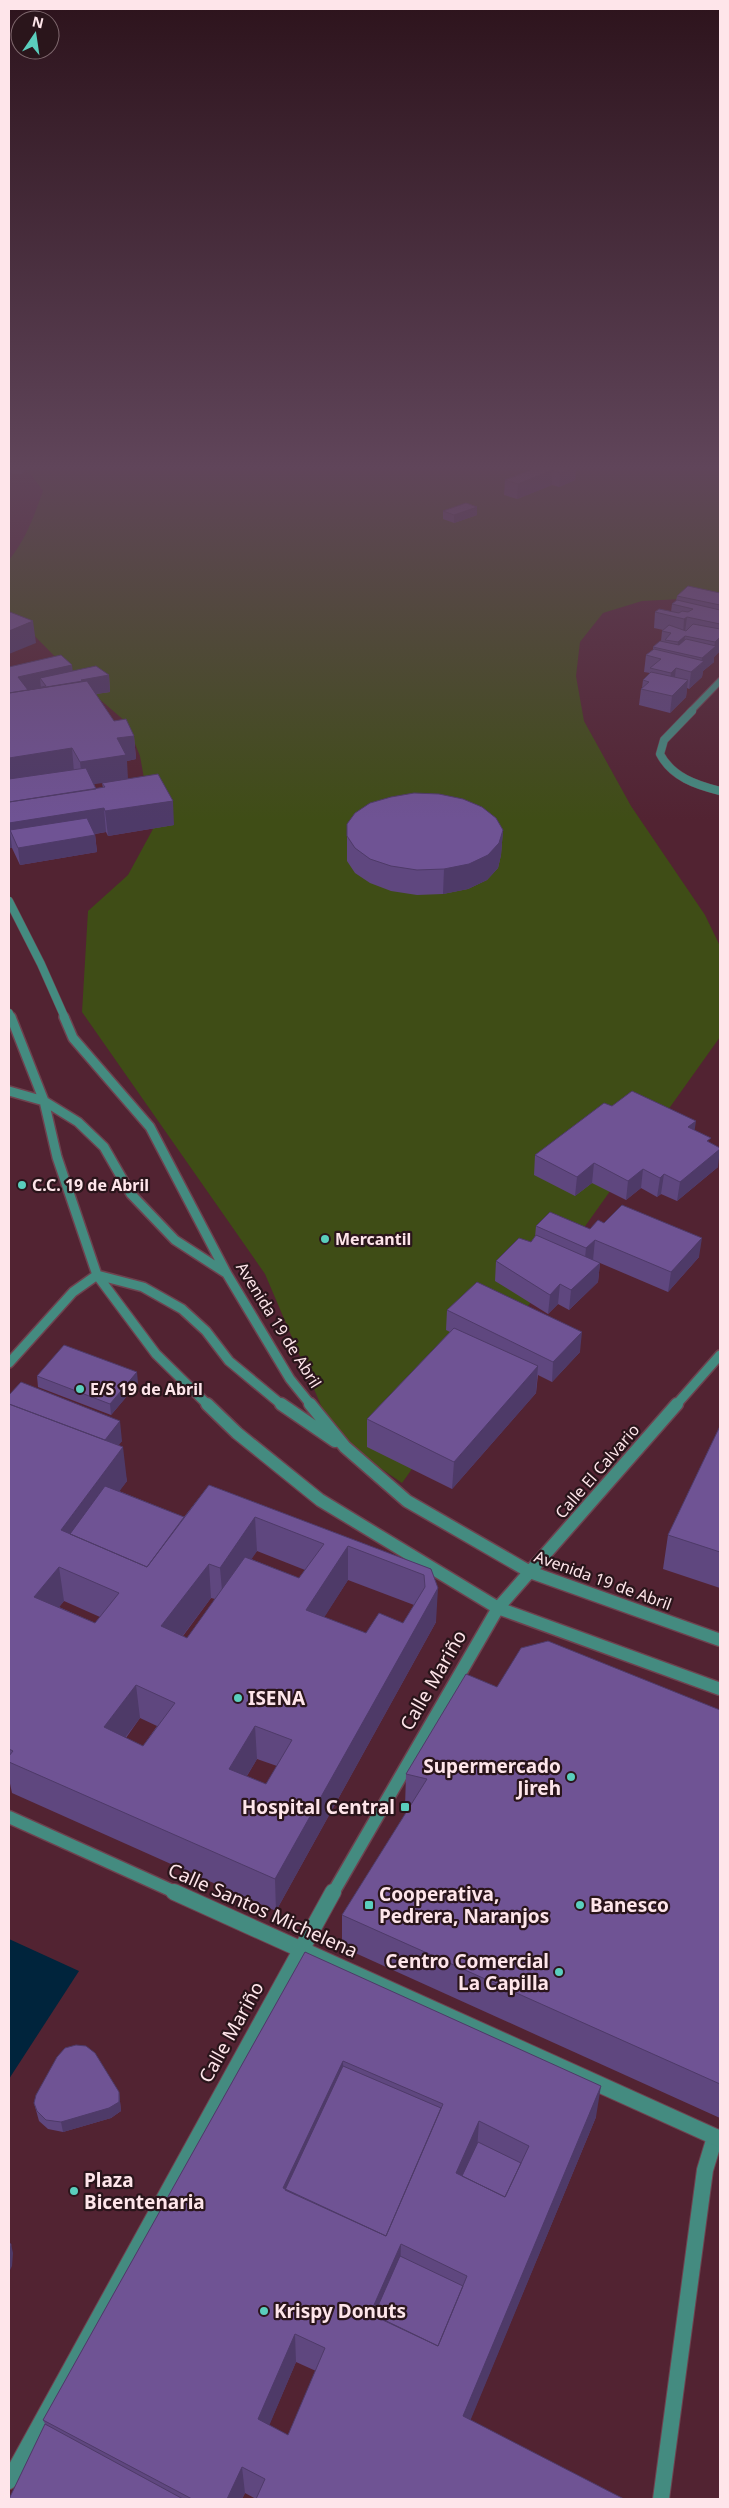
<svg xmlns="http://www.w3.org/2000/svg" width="729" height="2508" font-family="'Noto Sans',sans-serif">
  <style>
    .green { fill: #3f4d16 }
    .water { fill: #00243c }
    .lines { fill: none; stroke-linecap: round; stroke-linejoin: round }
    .lane-casing { stroke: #6e424f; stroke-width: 18 }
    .street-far4-casing { stroke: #6e424f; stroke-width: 8 }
    .street-far3-casing { stroke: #6e424f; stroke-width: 9 }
    .street-far2-casing { stroke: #6e424f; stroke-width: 12 }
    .street-far1-casing { stroke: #6e424f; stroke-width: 15 }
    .street-casing { stroke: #6e424f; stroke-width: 18 }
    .lane { stroke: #448b80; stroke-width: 16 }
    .street-far4 { stroke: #448b80; stroke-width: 6 }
    .street-far3 { stroke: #448b80; stroke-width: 8 }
    .street-far2 { stroke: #448b80; stroke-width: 9 }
    .street-far1 { stroke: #448b80; stroke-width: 12 }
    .street { stroke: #448b80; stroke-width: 16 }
    .wall { fill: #5f477f; fill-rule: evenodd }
    .shaded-wall { fill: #4e3a68 }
    .building { fill: #6f5394; stroke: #4e3a68; fill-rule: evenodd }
    .poi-dot { fill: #5acebd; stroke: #2a151b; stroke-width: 2 }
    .labels { text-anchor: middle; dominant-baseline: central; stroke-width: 4.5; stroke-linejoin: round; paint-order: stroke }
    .poi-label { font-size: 16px; font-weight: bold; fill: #fee5ea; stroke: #2a151b; text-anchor: start }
    .street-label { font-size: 16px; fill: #fee5ea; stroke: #2a151b }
    .near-street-label { font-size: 19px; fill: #fee5ea; stroke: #2a151b }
    .near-poi-label { font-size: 19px; font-weight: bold; fill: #fee5ea; stroke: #2a151b; text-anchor: start }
  </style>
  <rect width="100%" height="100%" fill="#522332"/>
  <path class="green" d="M27 469H720V597L642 601 603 613 580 642 576 676 584 721 631 806 705 915 720 946V1037L402 1483 334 1436 265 1274 82 1012 88 911 128 875 153 829 140 756 126 722 83 685 9 610V560C26 539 34 516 43 491Z"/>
  <path class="water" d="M9 1939 79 1971 9 2079Z"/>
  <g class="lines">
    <defs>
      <path id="lane" d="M661 2499 705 2170 715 2137"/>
      <path id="street-far4" d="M690 712 720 681"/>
      <path id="street-far3" d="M692 711 664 740 660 754C672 777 696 785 720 791
        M9 901 41 964 65 1018
        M9 1013 11 1018"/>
      <path id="street-far2" d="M11 1017 44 1101 57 1157 97 1275 156 1354 208 1405
        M64 1017 73 1038 150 1127 227 1274 290 1379 311 1405
        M9 1091 44 1101 78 1122 104 1147 131 1194 175 1240 226 1273
        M9 1363 73 1292 97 1275 143 1287 182 1309 206 1331 229 1361 282 1405
        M676 1405 720 1355"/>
      <path id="street-far1" d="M207 1404 237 1433 320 1500 498 1608 720 1689
        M281 1404 335 1441
        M310 1404 345 1447 407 1501 530 1572 720 1640
        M9 1817 177 1893
        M333 1893 498 1608 677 1404"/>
      <path id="street" d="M174 1892 720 2139
        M9 2481 333 1892"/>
    </defs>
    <use href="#lane" class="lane-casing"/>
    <use href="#street-far4" class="street-far4-casing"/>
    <use href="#street-far3" class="street-far3-casing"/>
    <use href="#street-far2" class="street-far2-casing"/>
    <use href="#street-far1" class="street-far1-casing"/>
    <use href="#street" class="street-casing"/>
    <use href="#lane" class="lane"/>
    <use href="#street-far4" class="street-far4"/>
    <use href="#street-far3" class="street-far3"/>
    <use href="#street-far2" class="street-far2"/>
    <use href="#street-far1" class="street-far1"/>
    <use href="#street" class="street"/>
  </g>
  <path class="wall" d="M9 469H28L21 474 10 473 11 478Z
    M533 469H576L575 480 559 487 552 485 517 499 504 495 505 480Z
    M443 511 477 515 454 523 443 519Z
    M720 593V651L714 657V662L703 671 702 677 689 689 687 688 686 697 670 713 639 705 641 689 642 688 643 680 650 673 644 672 646 655 653 650V647L661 641 662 631 663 630 654 628 655 612H671L672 604 676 601 677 596Z
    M9 667 72 671 109 675 110 692 96 694 114 721 134 736 136 759 127 761 94 784 96 789 103 788 102 783 174 825 108 836 106 832 95 834 97 852 20 865 12 848H9Z
    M347 824 503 830 501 855 498 868 487 880 468 889 443 894 417 895 391 891 370 883 355 873 347 861Z
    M612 1106 694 1130 710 1143 718 1167 677 1201 661 1194 657 1197 641 1188 626 1200 592 1183 575 1196 534 1175 535 1155Z
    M604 1223 699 1257 668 1292 600 1263 598 1282 569 1310 558 1304 548 1314 495 1281 496 1261 531 1242 535 1237 536 1226 590 1229Z
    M447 1310 580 1352 552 1382 538 1375 536 1393 452 1489 367 1447V1419L450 1332 446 1330Z
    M37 1376 138 1383 111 1415 38 1387Z
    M9 1395 122 1441 118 1445 127 1481 119 1491 184 1517 209 1485 431 1569 436 1622 276 1911 12 1793 9 1779ZM257 1551 305 1570 299 1578 251 1559ZM348 1580 414 1605 403 1623 366 1633 324 1617ZM211 1598 215 1599 187 1638 183 1636ZM64 1601 100 1617 95 1623 59 1607ZM140 1718 157 1726 143 1746 126 1738ZM257 1759 277 1766 266 1784 247 1776Z
    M720 1426V1588L663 1569 668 1535Z
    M497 1687 720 1710V2118L342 1947V1915L409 1808 405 1807 406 1774Z
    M305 1952 596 2117 470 2420 256 2499 245 2493 242 2499H9L45 2424 43 2420ZM296 2362 316 2371 288 2435 269 2425Z
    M119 2092 121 2111 111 2118 63 2132 48 2129 39 2121 34 2103Z"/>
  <path class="shaded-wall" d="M9 469H10L11 478 9 481Z
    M21 469H28L21 474Z
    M569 469H576L575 480 559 487 560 473Z
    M552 470V485L517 499 518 484Z
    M477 507V515L454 523V515Z
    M687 617 685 632 683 635 684 619Z
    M33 621 36 643 9 654V631Z
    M685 636 683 652H677L678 642Z
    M720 637V651L714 657V662L703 671 702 677 689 689 691 672 701 664 702 658 714 647 715 642Z
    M72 665 74 681 46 686 40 678 41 689 20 693 18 677Z
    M676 668 674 685 669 689 671 673Z
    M109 675 110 692 89 695 81 680Z
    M688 680 686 697 670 713 672 696Z
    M134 736 136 759 127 761 128 779 83 786 80 762 117 738Z
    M72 748 74 772 9 782V758Z
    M173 801 174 825 108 836 105 811Z
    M104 808 106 832 18 847 10 830 12 848H9V809Z
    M503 830 501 855 498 868 487 880 468 889 443 894 444 869Z
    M95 835 97 852 20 865 18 848Z
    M696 1121 693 1141 688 1127Z
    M720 1149 718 1167 677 1201 680 1182Z
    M594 1163 592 1183 575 1196 577 1177Z
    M643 1169 641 1188 626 1200 628 1181Z
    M664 1174 661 1194 657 1197 660 1178Z
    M702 1238 699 1257 668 1292 671 1272Z
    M595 1240 593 1260 584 1268 586 1248Z
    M600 1263 598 1282 569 1310 571 1290Z
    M560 1284 558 1304 548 1314 550 1295Z
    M582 1332 580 1352 552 1382 553 1362Z
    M538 1366 536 1393 452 1489 454 1462Z
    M137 1372 138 1383 111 1415 110 1404Z
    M120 1421 122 1441 100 1470 97 1450Z
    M123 1447 127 1481 76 1550 61 1530Z
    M255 1517 257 1551 223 1602 220 1568Z
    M348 1546V1580L308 1643 306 1610Z
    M209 1564 211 1598 165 1659 161 1626Z
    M59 1567 64 1601 40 1630 34 1597Z
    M438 1588 436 1622 276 1911 275 1879Z
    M136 1685 140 1718 108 1760 104 1727Z
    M255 1726 257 1759 231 1802 229 1769Z
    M343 2061 344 2092 294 2199 283 2188Z
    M601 2086 596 2117 461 2443 463 2416Z
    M119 2092 121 2111 111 2118 63 2132 61 2122Z
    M479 2121 477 2151 457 2195 456 2173Z
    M11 2244 13 2253 12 2266 9 2272V2258Z
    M401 2244 400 2273 370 2325V2314Z
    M295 2334 296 2362 261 2445 258 2419Z
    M242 2467 245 2493 242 2499H227Z"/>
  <path class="building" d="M533 469H569L560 473 552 470 518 484 505 480Z
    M466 503 477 507 454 515 443 511Z
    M688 586 720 593V605L677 596Z
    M677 600 720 610V624L687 617 684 619 655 612 659 609 679 613 682 611 688 612 693 609 672 604Z
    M9 612H10L33 621 9 631Z
    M693 624 720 629V637L715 642 685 636 678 642 665 640 671 633 662 631 669 625 686 631Z
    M686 639 716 646 702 658 653 647 660 641 679 645Z
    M654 649 704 661 691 672 676 668 671 673 650 668 661 659 646 655Z
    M61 655 72 665 18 677 28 690 46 686 40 678 96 666 109 675 81 680 83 681 9 693V667Z
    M651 672 688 680 672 696 641 689 649 682 643 680Z
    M87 681 114 721 126 719 134 736 117 738 126 755 80 762 72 748 9 758V693Z
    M86 768 96 789 9 802V779Z
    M158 774 173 801 105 811 104 808 9 823V802L105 787 102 783Z
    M414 793 439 794 463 799 482 807 496 818 503 830 499 843 488 855 469 864 444 869 417 870 391 866 370 859 355 848 347 836V824L355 813 370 803 391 797Z
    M87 818 95 835 18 848 10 830Z
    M632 1091 696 1121 688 1127 711 1138 707 1141 720 1148V1149L680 1182 664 1174 660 1178 643 1169 628 1181 594 1163 577 1177 535 1155 604 1103 612 1106Z
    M622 1205 702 1238 671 1272 595 1240 586 1248 536 1226 550 1212 590 1229 598 1220 604 1223Z
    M536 1235 600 1263 571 1290 560 1284 550 1295 496 1261 519 1238 531 1242Z
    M477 1282 582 1332 553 1362 447 1310Z
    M454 1328 538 1366 454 1462 367 1419Z
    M64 1345 137 1372 110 1404 37 1376Z
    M21 1382 120 1421 105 1440 9 1404V1395Z
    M9 1404 123 1447 61 1530 147 1567 209 1485 431 1569 438 1588 275 1879 9 1762V1756L13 1751 9 1749ZM255 1517 324 1544 299 1578 245 1557 187 1638 161 1626 209 1564 220 1568ZM348 1546 424 1575 425 1587 403 1623 379 1613 366 1633 306 1610ZM59 1567 119 1593 95 1623 34 1597ZM136 1685 175 1703 143 1746 104 1727ZM255 1726 292 1740 266 1784 229 1769Z
    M720 1426V1552L668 1535Z
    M105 1486 184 1517 147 1567 70 1534Z
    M548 1641 720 1710V2084L342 1915 427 1779 406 1774 466 1674 497 1687 521 1648Z
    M305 1952 601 2086 463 2416 624 2499H256L265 2479 242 2467 227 2499H192L43 2420ZM343 2061 443 2104 386 2236 283 2188ZM479 2121 529 2146 505 2197 456 2173ZM401 2244 467 2276 438 2346 370 2314ZM295 2334 325 2348 288 2435 258 2419Z
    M76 2045 86 2046 95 2053 119 2092V2102L109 2108 61 2122 46 2120 37 2111 34 2103 36 2095 57 2057 65 2048Z
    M343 2066 441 2108 386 2236 285 2190Z
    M478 2142 521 2163 505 2197 462 2176Z
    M9 2243 11 2244 9 2258Z
    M400 2256 463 2286 438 2346 374 2315Z
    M45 2424 183 2499H9Z"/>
  <linearGradient id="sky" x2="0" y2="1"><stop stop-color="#2d131c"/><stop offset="0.57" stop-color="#60455a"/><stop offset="1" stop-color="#60455a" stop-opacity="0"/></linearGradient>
  <rect width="729" height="820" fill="url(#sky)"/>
  <g class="poi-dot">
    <circle cx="22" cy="1185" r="5"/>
    <circle cx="325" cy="1239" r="5"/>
    <circle cx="80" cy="1389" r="5"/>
    <circle cx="238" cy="1698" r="5"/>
    <circle cx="571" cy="1777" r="5"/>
    <rect x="400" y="1802" width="10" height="10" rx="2.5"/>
    <rect x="364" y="1900" width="10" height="10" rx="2.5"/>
    <circle cx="580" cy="1905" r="5"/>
    <circle cx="559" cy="1972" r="5"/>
    <circle cx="74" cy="2191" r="5"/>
    <circle cx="264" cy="2311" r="5"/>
  </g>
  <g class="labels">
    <g class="poi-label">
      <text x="32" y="1185">C.C. 19 de Abril</text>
      <text x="335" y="1239">Mercantil</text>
      <text x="90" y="1389">E/S 19 de Abril</text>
    </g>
    <g class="street-label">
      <text transform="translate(279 1325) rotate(58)">Avenida 19 de Abril</text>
      <text transform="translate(597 1471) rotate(-49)">Calle El Calvario</text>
      <text transform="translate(603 1580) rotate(20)">Avenida 19 de Abril</text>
    </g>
    <g class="near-street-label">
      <text transform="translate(433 1680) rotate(-60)">Calle Mariño</text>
      <text transform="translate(263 1910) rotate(24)">Calle Santos Michelena</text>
      <text transform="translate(231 2032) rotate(-61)">Calle Mariño</text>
    </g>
    <g class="near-poi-label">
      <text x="248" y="1698">ISENA</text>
      <text x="561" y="1766" text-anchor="end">Supermercado<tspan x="561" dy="22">Jireh</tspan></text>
      <text x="395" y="1807" text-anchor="end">Hospital Central</text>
      <text x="379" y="1894">Cooperativa,<tspan x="379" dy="22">Pedrera, Naranjos</tspan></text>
      <text x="590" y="1905">Banesco</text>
      <text x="549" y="1961" text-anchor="end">Centro Comercial<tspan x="549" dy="22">La Capilla</tspan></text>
      <text x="84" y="2180">Plaza<tspan x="84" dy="22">Bicentenaria</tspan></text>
      <text x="274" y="2311">Krispy Donuts</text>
    </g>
  </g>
  <rect width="729" height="2508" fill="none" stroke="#fee5ea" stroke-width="20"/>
  <g transform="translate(35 35) rotate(13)"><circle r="24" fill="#2a151b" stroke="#7f686e"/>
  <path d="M0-4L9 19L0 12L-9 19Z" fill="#5acebd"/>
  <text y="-8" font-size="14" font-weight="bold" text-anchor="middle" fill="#fee5ea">N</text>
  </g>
</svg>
